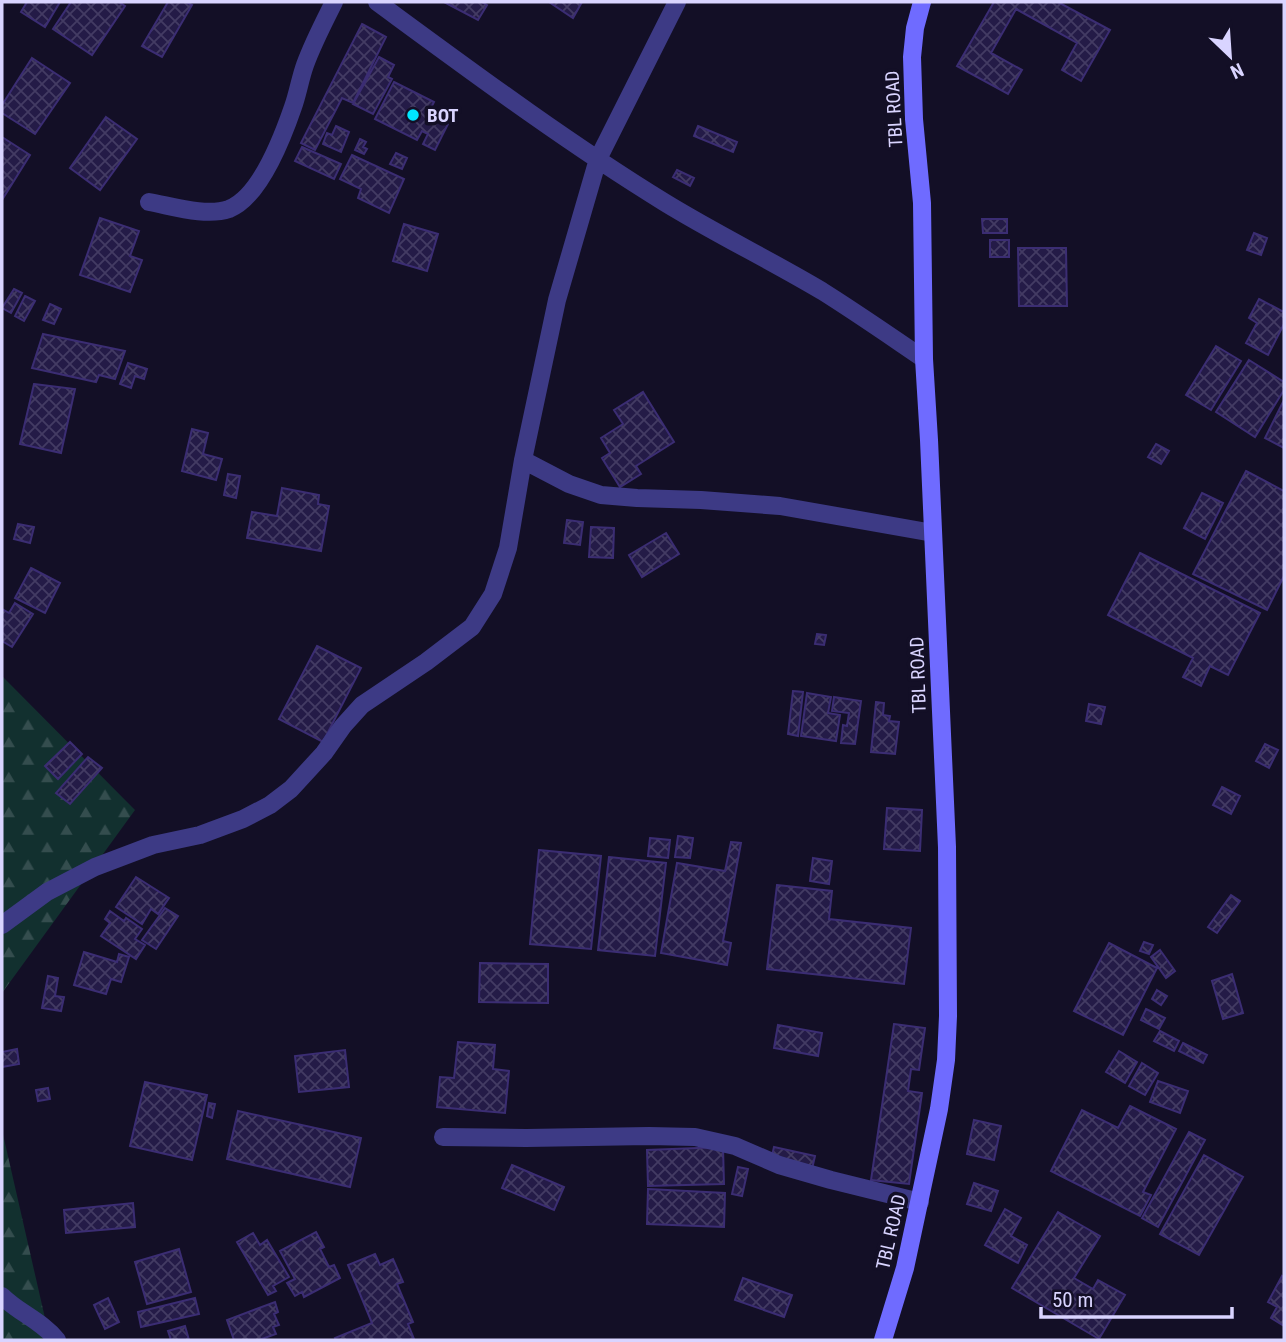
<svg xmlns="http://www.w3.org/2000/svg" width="1286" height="1342" font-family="'Roboto Condensed',sans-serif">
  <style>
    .forest { fill: url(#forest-firs) }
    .building { fill: url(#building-cross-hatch); stroke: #3b2d73; stroke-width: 2 }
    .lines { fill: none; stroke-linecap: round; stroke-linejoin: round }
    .street { stroke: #3d3a85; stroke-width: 18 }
    .secondary { stroke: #6f6bff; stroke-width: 18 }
    .poi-dot { fill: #00e5ff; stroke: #130f26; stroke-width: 2.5 }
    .labels { text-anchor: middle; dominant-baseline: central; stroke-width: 7; stroke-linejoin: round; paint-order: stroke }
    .street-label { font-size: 19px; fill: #d9d4ff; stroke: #130f26 }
    .poi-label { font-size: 19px; font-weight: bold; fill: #d9d4ff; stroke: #130f26; text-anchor: start }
  </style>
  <defs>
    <pattern id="forest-firs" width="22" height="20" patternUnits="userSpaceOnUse" patternTransform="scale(1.75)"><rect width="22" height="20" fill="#12302f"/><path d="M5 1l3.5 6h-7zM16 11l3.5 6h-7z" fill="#344d4e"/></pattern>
    <pattern id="building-cross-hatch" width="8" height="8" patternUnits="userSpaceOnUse" patternTransform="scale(1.75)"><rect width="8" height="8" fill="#241b47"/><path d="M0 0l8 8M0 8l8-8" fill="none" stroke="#433b63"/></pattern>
  </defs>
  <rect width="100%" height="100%" fill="#130f26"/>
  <path class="forest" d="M2 676 135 810 2 993Z
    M2 1130 50 1340H2Z"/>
  <path class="building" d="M27 2H60L45 27 21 12Z
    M71 2H119L125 6 92 55 53 29Z
    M168 2H186L192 5 162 57 142 46Z
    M444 2H482L487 5 478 20Z
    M549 2H582L573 18Z
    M994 2H1058L1110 30 1081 81 1062 70 1077 43 1016 9 991 53 1022 70 1008 94 957 66Z
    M362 24 386 37 353 103 342 98 315 150 301 143Z
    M379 57 394 65 388 77 392 79 373 114 353 104Z
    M32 58 70 83 35 134 2 113V105Z
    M394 82 434 102 428 114 448 124 435 150 423 144 428 134 422 131 417 140 375 119Z
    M106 117 137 139 100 190 70 168Z
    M336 126 349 132 341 152 323 144 327 133 332 135Z
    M698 126 737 142 733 152 694 136Z
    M2 137 30 155 2 200Z
    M360 139 366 142 363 147 367 149 364 154 355 150Z
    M302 147 341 164 334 179 295 161Z
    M396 153 407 158 402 169 390 164Z
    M352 155 404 179 389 213 358 198 361 189 340 179Z
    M677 170 694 178 690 186 673 177Z
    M100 218 139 231 130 256 142 260 130 292 80 275Z
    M982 219H1007V233H983Z
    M404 224 438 234 427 271 393 261Z
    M1254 233 1267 238 1261 255 1247 250Z
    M990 240H1009V257H990Z
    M1018 248H1066L1067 306H1019Z
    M14 289 22 293 11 313 2 308Z
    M25 296 35 301 24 321 15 316Z
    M1259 299 1284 312V324L1268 355 1246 343 1257 323 1249 318Z
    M50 304 61 309 54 324 43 320Z
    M43 334 125 351 115 379 99 375 96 382 32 368Z
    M1216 346 1241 361 1211 410 1186 395Z
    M1249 360 1284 382V390L1255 437 1216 412Z
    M128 363 147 369 144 379 135 376 131 388 120 384Z
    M34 384 75 389 61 453 20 444Z
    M643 392 674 442 636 466 641 474 620 487 602 458 610 453 601 438 623 424 614 410Z
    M1284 400V448L1265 438Z
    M192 429 208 433 203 454 222 459 216 480 182 471Z
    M1156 444 1169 451 1161 464 1148 457Z
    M1246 471 1284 491V576L1267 610 1193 574Z
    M228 474 240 476 236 498 224 495Z
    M282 488 319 495 318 504 329 506 321 551 247 538 252 512 277 516Z
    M1202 493 1223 503 1205 539 1184 528Z
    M567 520 583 522 580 545 564 543Z
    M18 524 34 527 30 543 14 539Z
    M591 527 614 528 613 558 589 557Z
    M666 533 679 554 642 577 629 555Z
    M1140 553 1260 613 1228 675 1210 666 1201 686 1183 677 1193 658 1108 615Z
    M31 568 60 583 45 613 15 598Z
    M15 603 33 614 12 647 2 641V609L9 613Z
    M817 634 826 635 824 645 815 644Z
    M317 646 361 668 323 742 279 719Z
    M793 691 803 692 798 736 788 734Z
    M807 693 831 697 828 713 840 715 836 741 801 736Z
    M834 697 861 701 855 744 841 743 843 725 847 726 849 713 832 711Z
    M876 702 884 703 883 715 890 716 889 721 899 722 895 754 871 752Z
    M1089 704 1105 707 1101 724 1086 721Z
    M70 742 82 754 58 779 45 766Z
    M1265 744 1278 750 1269 768 1256 761Z
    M88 757 102 768 70 804 56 793Z
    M1222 787 1240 796 1231 814 1213 805Z
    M887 808 922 810 920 851 884 849Z
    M678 836 693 838 690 858 675 857Z
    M650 838 670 840 668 858 648 856Z
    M731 842 741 843 723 941 731 943 727 965 661 953 677 863 725 871Z
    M539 850 601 856 591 949 530 944Z
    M609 857 666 863 655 956 598 950Z
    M813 858 832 861 829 884 810 881Z
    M136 877 169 898 158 914 151 909 142 924 116 907Z
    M777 885 832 891 829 919 911 928 904 984 767 969Z
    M1231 895 1240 901 1217 933 1208 927Z
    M165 908 178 916 156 949 142 940Z
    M110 911 124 921 126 918 142 929 135 939 145 945 136 959 101 936 110 923 105 919Z
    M1144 942 1153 945 1149 954 1140 951Z
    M1109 943 1157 968 1123 1035 1074 1011Z
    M1160 950 1175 971 1166 978 1151 957Z
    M84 952 117 962 119 954 129 957 121 982 111 979 106 994 74 985Z
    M480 963 548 964V1003L479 1002Z
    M1232 974 1243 1013 1223 1019 1212 981Z
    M48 976 58 978 55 996 64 997 61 1011 42 1008Z
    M1157 990 1167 996 1161 1005 1152 999Z
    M1146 1009 1165 1018 1159 1029 1141 1020Z
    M894 1024 925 1028 919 1070 911 1069 908 1091 922 1093 909 1184 871 1180Z
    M778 1025 822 1033 818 1056 774 1048Z
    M1160 1031 1179 1041 1174 1051 1154 1041Z
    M458 1042 495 1045 493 1069 509 1071 505 1113 437 1107 440 1077 454 1078Z
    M1183 1043 1207 1055 1203 1063 1179 1051Z
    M17 1049 19 1064 2 1067V1052Z
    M345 1050 349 1087 299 1092 295 1056Z
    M1119 1051 1137 1062 1125 1083 1106 1072Z
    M1142 1063 1158 1073 1145 1095 1129 1086Z
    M1158 1081 1188 1091 1180 1113 1150 1102Z
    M145 1082 207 1095 192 1160 130 1146Z
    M48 1088 50 1099 38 1101 36 1090Z
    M209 1103 215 1104 212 1118 207 1116Z
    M1130 1106 1176 1129 1143 1192 1151 1195 1140 1216 1051 1171 1082 1110 1118 1128Z
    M238 1111 361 1138 350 1187 227 1159Z
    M974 1120 1001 1126 994 1160 967 1154Z
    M1189 1132 1205 1140 1158 1227 1142 1218Z
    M723 1147 724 1184 648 1186 647 1150Z
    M774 1147 815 1156 812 1169 771 1160Z
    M1204 1155 1243 1177 1199 1255 1160 1234Z
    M512 1165 564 1187 554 1210 502 1188Z
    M738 1167 748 1169 742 1196 732 1194Z
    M974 1183 998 1191 991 1211 967 1204Z
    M648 1189 725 1193 724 1227 647 1224Z
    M133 1203 135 1227 66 1233 64 1210Z
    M1005 1209 1021 1218 1011 1236 1027 1245 1018 1263 985 1245Z
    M1058 1212 1100 1236 1074 1278 1093 1289 1098 1280 1125 1295 1099 1339 1012 1288Z
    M316 1232 324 1247 320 1249 329 1267 334 1265 340 1278 304 1297 302 1292 295 1296 287 1283 295 1279 280 1251Z
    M253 1233 260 1245 267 1240 289 1277 273 1286 276 1291 268 1295 237 1242Z
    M179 1249 191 1292 147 1304 135 1262Z
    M375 1254 380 1265 393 1259 403 1282 397 1284 413 1322 408 1324 414 1339 410 1340H336L335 1338 372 1323 348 1265Z
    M1282 1276 1284 1278V1326L1271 1318 1277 1307 1268 1302Z
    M743 1278 792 1295 784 1317 735 1300Z
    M108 1298 119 1322 105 1329 94 1305Z
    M195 1298 199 1314 141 1327 138 1312Z
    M275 1302 278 1312 274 1314 279 1325 273 1327 276 1334 259 1340H234L227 1320Z
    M185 1326 189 1340H171L168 1331Z"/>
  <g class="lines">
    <path class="street" d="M377 2C471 71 565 141 664 202 716 234 770 260 822 291 857 313 890 336 924 359
      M149 202C172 206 206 217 229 209 260 197 283 136 293 107 298 93 300 79 305 65 313 43 324 22 334 2
      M523 460 569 484 601 495 637 498 701 500 780 506 933 533
      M2 925 47 892 95 867 153 845 200 835 243 819 270 805 291 789 324 753 343 726 362 705 426 662 472 627 493 594 508 548 523 460 557 300 598 159 677 2
      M443 1137 526 1138 649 1136 695 1137 735 1146 779 1165 831 1180 920 1202
      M2 1296C19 1313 42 1321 57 1340"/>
    <path class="secondary" d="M883 1340 905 1268 939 1109 946 1060 948 1016 947 847 929 440 924 359 922 203 914 119 912 57 915 28 922 2"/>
  </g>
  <circle class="poi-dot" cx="413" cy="115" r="7"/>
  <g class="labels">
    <g class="street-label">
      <text transform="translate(894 109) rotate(-93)">TBL ROAD</text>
      <text transform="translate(918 675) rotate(-92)">TBL ROAD</text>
      <text transform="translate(891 1232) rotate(-77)">TBL ROAD</text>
    </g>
    <g class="poi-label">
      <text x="427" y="115">BOT</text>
    </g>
  </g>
  <rect width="1286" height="1342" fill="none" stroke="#d9d4ff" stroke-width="7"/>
  <g transform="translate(1230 56) rotate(155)" stroke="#130f26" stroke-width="5" paint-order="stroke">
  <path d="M0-5L12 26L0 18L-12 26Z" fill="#d9d4ff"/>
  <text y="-10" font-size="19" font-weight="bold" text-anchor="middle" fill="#d9d4ff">N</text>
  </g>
  <path d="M1041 1307v10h191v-10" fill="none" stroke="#d9d4ff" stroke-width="3.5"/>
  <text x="1052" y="1307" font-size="21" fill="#d9d4ff" stroke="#130f26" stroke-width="5" paint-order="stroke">50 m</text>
</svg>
